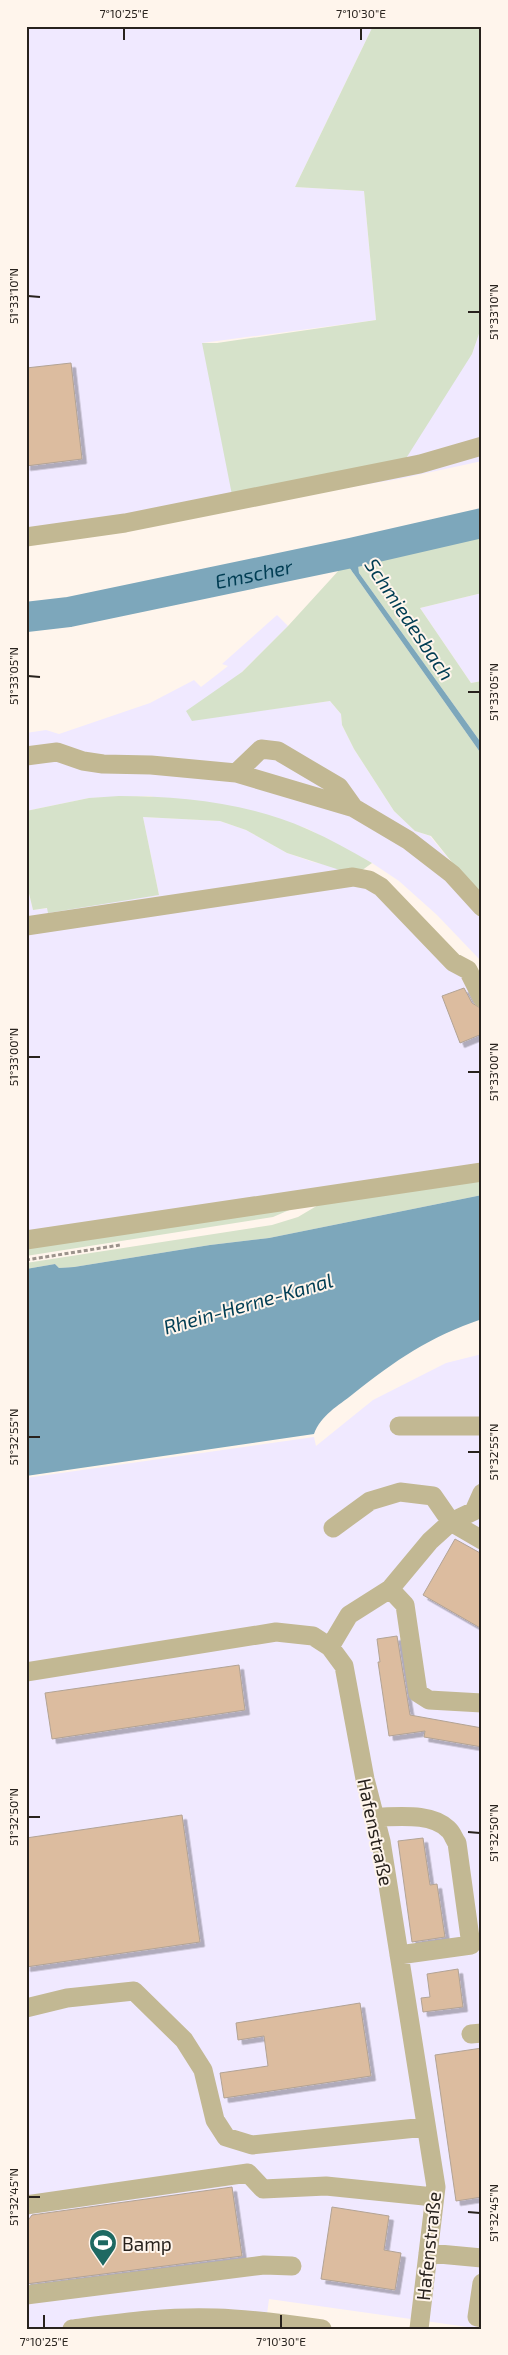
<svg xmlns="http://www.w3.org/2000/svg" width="508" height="2355" font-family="'Exo 2',sans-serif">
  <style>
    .industrial { fill: #f0e9ff }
    .green { fill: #d6e2ca }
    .water { fill: #7da7bb }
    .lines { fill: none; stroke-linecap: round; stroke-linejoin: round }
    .stream { stroke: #7da7bb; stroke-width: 5 }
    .river { stroke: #7da7bb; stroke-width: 30 }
    .building { fill: #dcbc9f; stroke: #b2a395; filter: url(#shadow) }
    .path { stroke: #9c938c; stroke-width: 3; stroke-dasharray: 4 2.5; stroke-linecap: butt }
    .minor { stroke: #c2b893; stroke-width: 19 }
    .ticks { fill: none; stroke: #28221d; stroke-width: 2 }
    .labels { text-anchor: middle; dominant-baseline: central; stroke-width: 4; stroke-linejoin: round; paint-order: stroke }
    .street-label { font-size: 19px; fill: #28221d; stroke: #fff5ec }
    .poi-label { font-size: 19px; fill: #28221d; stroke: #fff5ec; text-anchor: start }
    .water-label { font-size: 20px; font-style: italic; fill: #003d53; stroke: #fff5ec }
    .neatline { fill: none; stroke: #28221d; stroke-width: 2 }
    .ticks-label { font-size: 12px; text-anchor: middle; fill: #28221d }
  </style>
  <defs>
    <filter id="shadow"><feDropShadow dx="4.5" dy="4.5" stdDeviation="0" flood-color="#0004"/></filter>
  </defs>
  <rect width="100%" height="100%" fill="#fff5ec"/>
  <path class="industrial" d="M26 26H373L295 187 364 191 376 320 202 343 472 354 482 325V461L399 479 26 541Z
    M482 593V681L471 683 420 608Z
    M277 615 288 626 242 672 222 687 228 715 330 701 341 714 342 725 354 749 394 811 415 831 430 836 482 900V962L437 915 399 881 372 863 306 828 149 796 89 798 26 811V733L46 730 59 734 150 703 194 680 201 687 228 666 222 664Z
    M143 817 220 821 246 830 287 853 313 862 354 871 482 987V1168L26 1236V881L33 910 159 895Z
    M482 1354V2329L269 2299 265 2329H26V1478L314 1437 316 1446 373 1400 446 1363Z"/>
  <path class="green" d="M373 26H482V325L472 354 405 460 232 495 202 343H217L376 320 364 191 295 187Z
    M482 537V593L420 608 471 683 482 681V744L359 573 358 565Z
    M349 567 482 755V900L431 836 415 831 394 811 354 749 342 725 341 714 330 701 192 721 186 711 242 672 288 626 340 569Z
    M119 796C182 796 248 803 307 829 330 839 351 851 372 863L361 871 346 872 287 853 246 830 220 821 143 817 159 895 48 913 47 908 33 910 26 881V811L89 798Z
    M482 1178V1195L269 1238 210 1245 74 1267 59 1268 55 1264 26 1269V1263L272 1225 298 1217 325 1201Z
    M294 1208 273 1217 26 1256V1247Z"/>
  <path class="water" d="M358 565 359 573 482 744V755L349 567Z
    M482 1195V1319C429 1337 396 1360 353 1394 338 1406 321 1415 314 1434L26 1476V1269L55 1264 59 1268 74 1267 210 1245 269 1238Z"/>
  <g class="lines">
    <path class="stream" d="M351 553 355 571"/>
    <path class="river" id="s1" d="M26 617 69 612 351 553 482 523"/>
  </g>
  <path class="building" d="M71 363 82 459 26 466V368Z
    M464 988 472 1003 482 1009V1034L460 1043 442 996Z
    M455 1539 482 1554V1629L423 1595Z
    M397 1636 410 1715 482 1728V1747L424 1737 425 1731 389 1736 378 1662H380L377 1639Z
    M239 1665 245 1710 52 1739 45 1693Z
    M182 1815 200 1942 26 1967V1838Z
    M423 1838 430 1885 437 1884 445 1937 412 1942 398 1841Z
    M458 1969 463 2007 423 2012 421 1998 430 1997 427 1974Z
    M360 2003 371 2076 224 2098 220 2073 268 2066 264 2036 238 2040 236 2023Z
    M482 2048V2197L456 2201 435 2055Z
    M232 2187 242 2256 26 2284V2223L32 2215Z
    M332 2207 389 2216 384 2250 401 2253 395 2290 321 2279Z"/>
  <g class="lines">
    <path class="path" d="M26 1260 120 1245"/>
    <path class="minor" d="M26 537 125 523 420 464 482 446
      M26 756 57 752 83 761 103 764 151 765 236 773 354 808 408 840 452 874 482 907
      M236 773 261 749 278 751 339 787 354 808
      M26 926 353 877 369 880 381 887 453 962 468 970 482 998
      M26 1240 482 1172
      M399 1426H482
      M333 1528 370 1501 400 1492 433 1496 451 1522 482 1540
      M390 1589 405 1605 418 1693 429 1700 482 1703
      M330 1647 349 1615 390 1589 430 1541 451 1522 474 1511 482 1493
      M26 1672 276 1632 313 1636 330 1647 344 1666 365 1779 381 1841 436 2187 419 2329
      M375 1817C397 1817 431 1812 448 1829 452 1832 454 1839 457 1843L471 1945 399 1955
      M26 2008 67 1998 134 1991 184 2040 203 2070 215 2120 226 2137 252 2145 426 2127
      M471 2034 482 2033
      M26 2205 248 2173 263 2189 326 2186 434 2197
      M428 2253 482 2258
      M482 2283 477 2317 482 2318
      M26 2295 264 2265 292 2266
      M72 2329C119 2323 168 2316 216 2318 252 2319 287 2324 322 2329"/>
  </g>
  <path class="ticks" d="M124 40V28M361 40V28M28 296 40 297M468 312H480M28 676 40 677M468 692H480M28 1057H40M468 1072H480M28 1437H40M468 1452H480M28 1817H40M468 1832 480 1833M28 2197H40M468 2212 480 2213M44 2328V2315M281 2328V2315"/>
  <defs>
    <symbol id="stadium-pin" viewBox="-11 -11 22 30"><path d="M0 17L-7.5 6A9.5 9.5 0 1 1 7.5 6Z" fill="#1e6962" stroke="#fff5ec"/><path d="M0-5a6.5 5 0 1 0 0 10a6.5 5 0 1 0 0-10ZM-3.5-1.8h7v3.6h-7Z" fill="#fff"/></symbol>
  </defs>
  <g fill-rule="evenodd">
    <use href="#stadium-pin" x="87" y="2227" width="32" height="43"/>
  </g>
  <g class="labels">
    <g class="street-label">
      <text transform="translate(376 1832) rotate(78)">Hafenstraße</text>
      <text transform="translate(428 2246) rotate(-84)">Hafenstraße</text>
    </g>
    <g class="poi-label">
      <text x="122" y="2243">Bamp</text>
    </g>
    <g class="water-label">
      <text stroke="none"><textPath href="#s1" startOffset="232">Emscher</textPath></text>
      <text transform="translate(410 619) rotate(56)">Schmiedesbach</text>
      <text transform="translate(248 1303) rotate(-16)">Rhein-Herne-Kanal</text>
    </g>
  </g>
  <rect width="508" height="2355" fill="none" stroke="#fff5ec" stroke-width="55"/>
  <rect x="28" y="28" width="452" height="2300" class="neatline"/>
  <g class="ticks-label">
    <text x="124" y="18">7°10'25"E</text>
    <text x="361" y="18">7°10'30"E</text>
    <text transform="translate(14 296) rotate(-90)" y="4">51°33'10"N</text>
    <text transform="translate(494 312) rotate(-90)" y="4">51°33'10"N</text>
    <text transform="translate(14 676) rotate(-90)" y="4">51°33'05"N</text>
    <text transform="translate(494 692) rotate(-90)" y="4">51°33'05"N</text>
    <text transform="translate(14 1057) rotate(-90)" y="4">51°33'00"N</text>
    <text transform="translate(494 1072) rotate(-90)" y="4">51°33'00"N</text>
    <text transform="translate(14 1437) rotate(-90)" y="4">51°32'55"N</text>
    <text transform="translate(494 1452) rotate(-90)" y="4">51°32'55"N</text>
    <text transform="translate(14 1817) rotate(-90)" y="4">51°32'50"N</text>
    <text transform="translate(494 1833) rotate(-90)" y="4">51°32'50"N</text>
    <text transform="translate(14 2197) rotate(-90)" y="4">51°32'45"N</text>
    <text transform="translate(494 2213) rotate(-90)" y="4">51°32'45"N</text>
    <text x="44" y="2346">7°10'25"E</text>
    <text x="281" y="2346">7°10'30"E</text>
  </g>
</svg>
